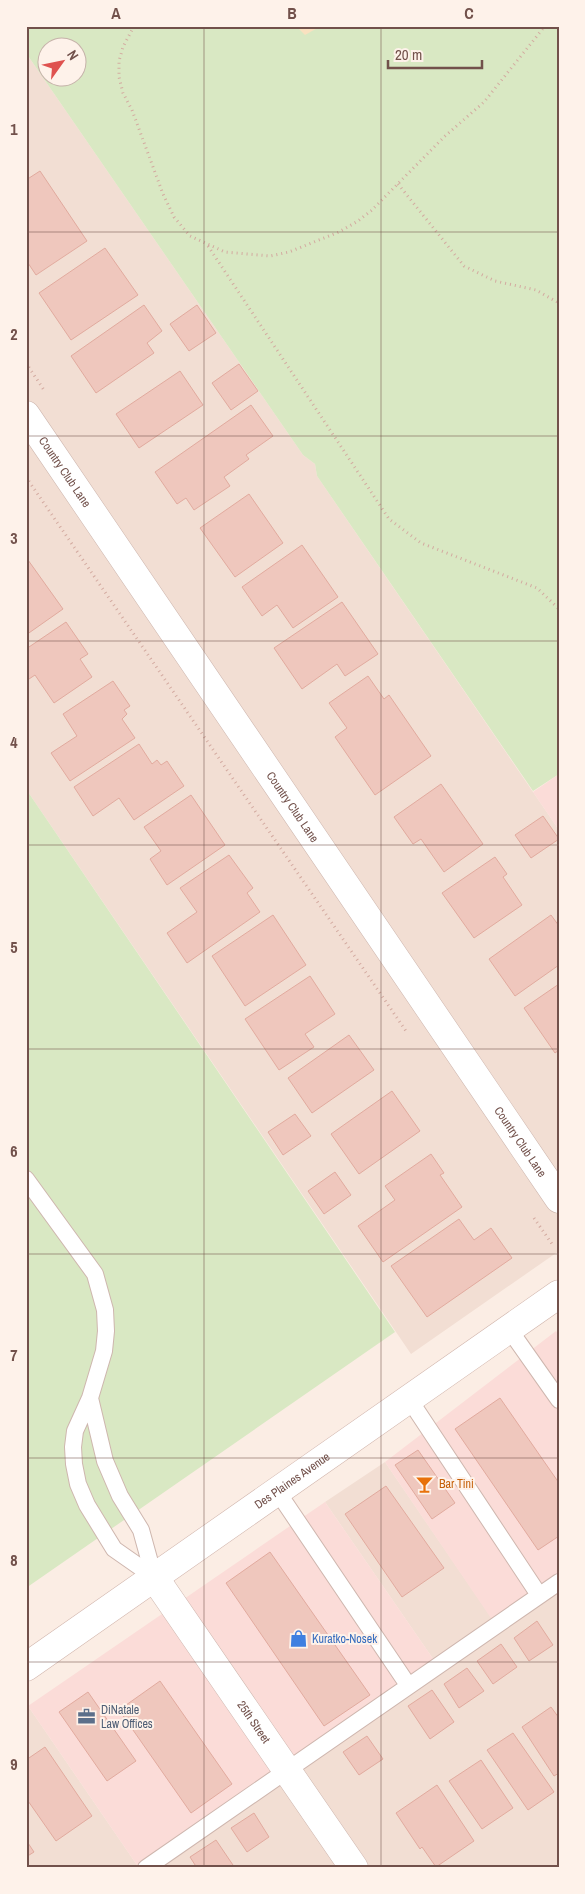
<svg xmlns="http://www.w3.org/2000/svg" width="585" height="1894" font-family="'Archivo Narrow',sans-serif">
  <style>
    .residential { fill: #f2ded3 }
    .commercial { fill: #fbdcd8 }
    .green { fill: #d9e8c3; fill-rule: evenodd }
    .sand { fill: #f9e1c0 }
    .building { fill: #efc7bd; stroke: #e1aa9e }
    .lines { fill: none; stroke-linecap: round; stroke-linejoin: round }
    .lane-casing { stroke: #ceb6ae; stroke-width: 18 }
    .street-casing { stroke: #ceb6ae; stroke-width: 29 }
    .secondary-casing { stroke: #d0b4ab; stroke-width: 29 }
    .path { stroke: #d3aaa0; stroke-width: 3; stroke-dasharray: 1 4; stroke-linecap: butt }
    .lane { stroke: #fff; stroke-width: 16 }
    .street { stroke: #fff; stroke-width: 28 }
    .secondary { stroke: #fff; stroke-width: 28 }
    .grid { fill: none; stroke: #72514b; stroke-width: 1; stroke-opacity: 0.55 }
    .labels { text-anchor: middle; dominant-baseline: central; stroke-width: 4; stroke-linejoin: round; paint-order: stroke }
    .street-label { font-size: 12px; fill: #72514b; stroke: #fef2ea }
    .food-label { font-size: 12px; fill: #c56008; stroke: #fef2ea; text-anchor: start }
    .shop-label { font-size: 12px; fill: #366cbe; stroke: #fef2ea; text-anchor: start }
    .service-label { font-size: 12px; fill: #4e5e75; stroke: #fef2ea; text-anchor: start }
    .neatline { fill: none; stroke: #72514b; stroke-width: 2 }
    .grid-label { font-size: 16px; text-anchor: middle; font-weight: bold; fill: #72514b }
  </style>
  <rect width="100%" height="100%" fill="#fbede4"/>
  <path class="residential" d="M26 53 303 455 315 464 317 476 559 830V1251L411 1354 26 789Z
    M385 1462 497 1626 559 1584V1868H147L438 1666 325 1502Z
    M28 1706 139 1868H26V1707Z"/>
  <path class="commercial" d="M559 774V830L533 792Z
    M556 1331 559 1335V1584L497 1627 385 1462Z
    M325 1502 438 1666 139 1868 28 1706Z"/>
  <path class="green" d="M26 26H559V774L533 791 317 476 315 464 303 455 26 53ZM48 48H78V78H48Z
    M26 789 395 1332 26 1588Z"/>
  <path class="sand" d="M299 26H321L305 35 299 29Z"/>
  <path class="building" d="M40 171 87 241 36 275 26 260V180Z
    M105 248 138 295 71 340 39 293Z
    M144 305 162 331 147 343 154 353 96 393 71 356Z
    M197 305 216 333 189 351 170 324Z
    M239 364 258 391 231 410 212 383Z
    M180 371 203 405 139 448 116 414Z
    M251 405 273 436 246 455 249 459 224 477 230 486 194 510 186 498 177 504 155 472Z
    M249 494 283 543 235 577 200 528Z
    M302 545 338 597 293 628 277 605 262 616 242 587Z
    M28 560 63 609 26 635V562Z
    M342 602 378 654 345 676 337 664 302 689 274 648Z
    M66 622 88 654 80 659 92 677 54 703 35 675 26 681V649Z
    M368 676 384 699 389 695 431 756 375 795 335 737 347 728 329 703Z
    M113 681 130 706 124 710 127 714 122 719 135 738 70 781 51 753 77 736 63 714Z
    M139 744 152 764 157 760 161 765 167 761 184 786 134 820 119 798 93 816 74 787Z
    M441 784 483 844 444 872 421 839 413 844 394 817Z
    M191 795 225 845 167 885 150 859 161 851 144 827Z
    M543 816 559 839 531 858 515 835Z
    M229 855 253 888 247 893 260 912 187 963 167 933 197 912 180 888Z
    M495 857 507 874 503 877 522 905 474 938 442 893Z
    M273 915 306 965 245 1006 212 956Z
    M551 915 559 926V965L515 996 489 959Z
    M310 976 335 1014 305 1034 314 1047 279 1070 245 1019Z
    M559 984V1050L555 1053 524 1008Z
    M349 1035 374 1070 312 1113 288 1078Z
    M392 1091 420 1131 359 1174 331 1134Z
    M295 1114 311 1136 283 1155 268 1132Z
    M431 1154 444 1173 440 1175 462 1207 383 1262 358 1226 395 1200 385 1186Z
    M335 1172 351 1195 324 1214 308 1191Z
    M459 1219 474 1240 491 1228 512 1258 427 1317 391 1266Z
    M500 1398 559 1483V1536L538 1550 455 1429Z
    M418 1450 455 1503 432 1519 395 1465Z
    M386 1486 444 1568 402 1597 345 1514Z
    M270 1552 370 1695 324 1726 226 1583Z
    M537 1621 553 1645 529 1661 514 1638Z
    M501 1644 517 1667 493 1684 477 1661Z
    M467 1668 484 1691 459 1708 444 1684Z
    M160 1681 232 1784 191 1813 119 1710Z
    M432 1690 454 1722 430 1739 408 1706Z
    M88 1692 136 1761 107 1781 59 1712Z
    M551 1707 559 1718V1773L554 1776 522 1727Z
    M513 1733 554 1792 528 1810 487 1750Z
    M367 1736 383 1759 359 1775 343 1752Z
    M45 1747 92 1816 56 1841 26 1798V1760Z
    M481 1760 513 1808 482 1829 449 1781Z
    M437 1785 474 1841 436 1867 422 1847 420 1849 396 1813Z
    M254 1813 269 1837 247 1852 231 1828Z
    M26 1840 34 1852 26 1857Z
    M216 1840 235 1868H197L190 1857Z"/>
  <g class="lines">
    <defs>
      <path id="lane" d="M26 1179 95 1274 105 1310 106 1331 104 1351 90 1398 75 1431 73 1447 74 1464 78 1484 87 1505 114 1549 154 1577
        M509 1329 559 1400
        M90 1398 105 1461 120 1496 141 1530 154 1577
        M409 1399 539 1595
        M277 1491 408 1685
        M146 1868 559 1582"/>
      <g id="street">
        <path id="s1" d="M26 415 559 1199"/>
        <path id="s2" d="M154 1577 354 1868"/>
      </g>
      <g id="secondary">
        <path id="s3" d="M26 1667 559 1294"/>
      </g>
    </defs>
    <use href="#lane" class="lane-casing"/>
    <use href="#street" class="street-casing"/>
    <use href="#secondary" class="secondary-casing"/>
    <path class="path" d="M134 26 123 47 119 61V77L123 93 132 110 163 194 174 217 190 236 225 252 270 256 289 252 339 232 358 221 372 210 444 137 484 102 545 26
      M398 184 464 266 495 281 536 290 557 302 559 306
      M208 246 389 519 421 543 537 588 559 609
      M26 363 44 390
      M26 477 406 1031
      M534 1218 552 1244"/>
    <use href="#lane" class="lane"/>
    <use href="#street" class="street"/>
    <use href="#secondary" class="secondary"/>
  </g>
  <path class="grid" d="M204 26V1868M381 26V1868M26 232H559M26 436H559M26 641H559M26 845H559M26 1049H559M26 1254H559M26 1458H559M26 1662H559"/>
  <defs>
    <symbol id="bar-bare" viewBox="-9 -9 18 18"><path d="M-6-5H6L.8 .8V4.5H3.5V6h-7V4.5H-.8V.8Z" fill="#e8710a" stroke="#fef2ea" stroke-width="2.5" paint-order="stroke"/></symbol>
    <symbol id="shop-bare" viewBox="-9 -9 18 18"><path d="M-5-2.5h2.3a2.7 3.5 0 0 1 5.4 0H5L5.5 6h-11ZM-1.5-2.5h3a1.5 2.3 0 0 0-3 0Z" fill="#3f7fe0" stroke="#fef2ea" stroke-width="2.5" paint-order="stroke"/></symbol>
    <symbol id="office-bare" viewBox="-9 -9 18 18"><path d="M-6-3h4V-5.5h4V-3h4V5H-6ZM-1-4.5V-3h2v-1.5ZM-6 0V1H6V0Z" fill="#5c6f8a" stroke="#fef2ea" stroke-width="2.5" paint-order="stroke"/></symbol>
  </defs>
  <g fill-rule="evenodd">
    <use href="#bar-bare" x="412" y="1472" width="25" height="25"/>
    <use href="#shop-bare" x="286" y="1626" width="25" height="25"/>
    <use href="#office-bare" x="74" y="1704" width="25" height="25"/>
  </g>
  <g class="labels">
    <g class="street-label">
      <text stroke="none"><textPath href="#s1" startOffset="69">Country Club Lane</textPath></text>
      <text stroke="none"><textPath href="#s1" startOffset="474">Country Club Lane</textPath></text>
      <text stroke="none"><textPath href="#s1" startOffset="879">Country Club Lane</textPath></text>
      <text stroke="none"><textPath href="#s3" startOffset="325">Des Plaines Avenue</textPath></text>
      <text stroke="none"><textPath href="#s2" startOffset="176">25th Street</textPath></text>
    </g>
    <g class="food-label">
      <text x="439" y="1484">Bar Tini</text>
    </g>
    <g class="shop-label">
      <text x="312" y="1639">Kuratko-Nosek</text>
    </g>
    <g class="service-label">
      <text x="101" y="1710">DiNatale<tspan x="101" dy="14">Law Offices</tspan></text>
    </g>
  </g>
  <rect width="585" height="1894" fill="none" stroke="#fef2ea" stroke-width="55"/>
  <g transform="translate(62 62) rotate(57)"><circle r="24" fill="#fef2ea" stroke="#c6b2aa"/>
  <path d="M0-4L9 19L0 12L-9 19Z" fill="#df524f"/>
  <text y="-8" font-size="14" font-weight="bold" text-anchor="middle" fill="#72514b">N</text>
  </g>
  <path d="M388 60v8h94v-8" fill="none" stroke="#72514b" stroke-width="2.5"/>
  <text x="395" y="60" font-size="15" fill="#72514b" stroke="#fef2ea" stroke-width="4" paint-order="stroke">20 m</text>
  <rect x="28" y="28" width="530" height="1838" class="neatline"/>
  <g class="grid-label">
    <text x="116" y="19">A</text>
    <text x="292" y="19">B</text>
    <text x="469" y="19">C</text>
    <text x="14" y="135">1</text>
    <text x="14" y="340">2</text>
    <text x="14" y="544">3</text>
    <text x="14" y="748">4</text>
    <text x="14" y="953">5</text>
    <text x="14" y="1157">6</text>
    <text x="14" y="1361">7</text>
    <text x="14" y="1566">8</text>
    <text x="14" y="1770">9</text>
  </g>
</svg>
